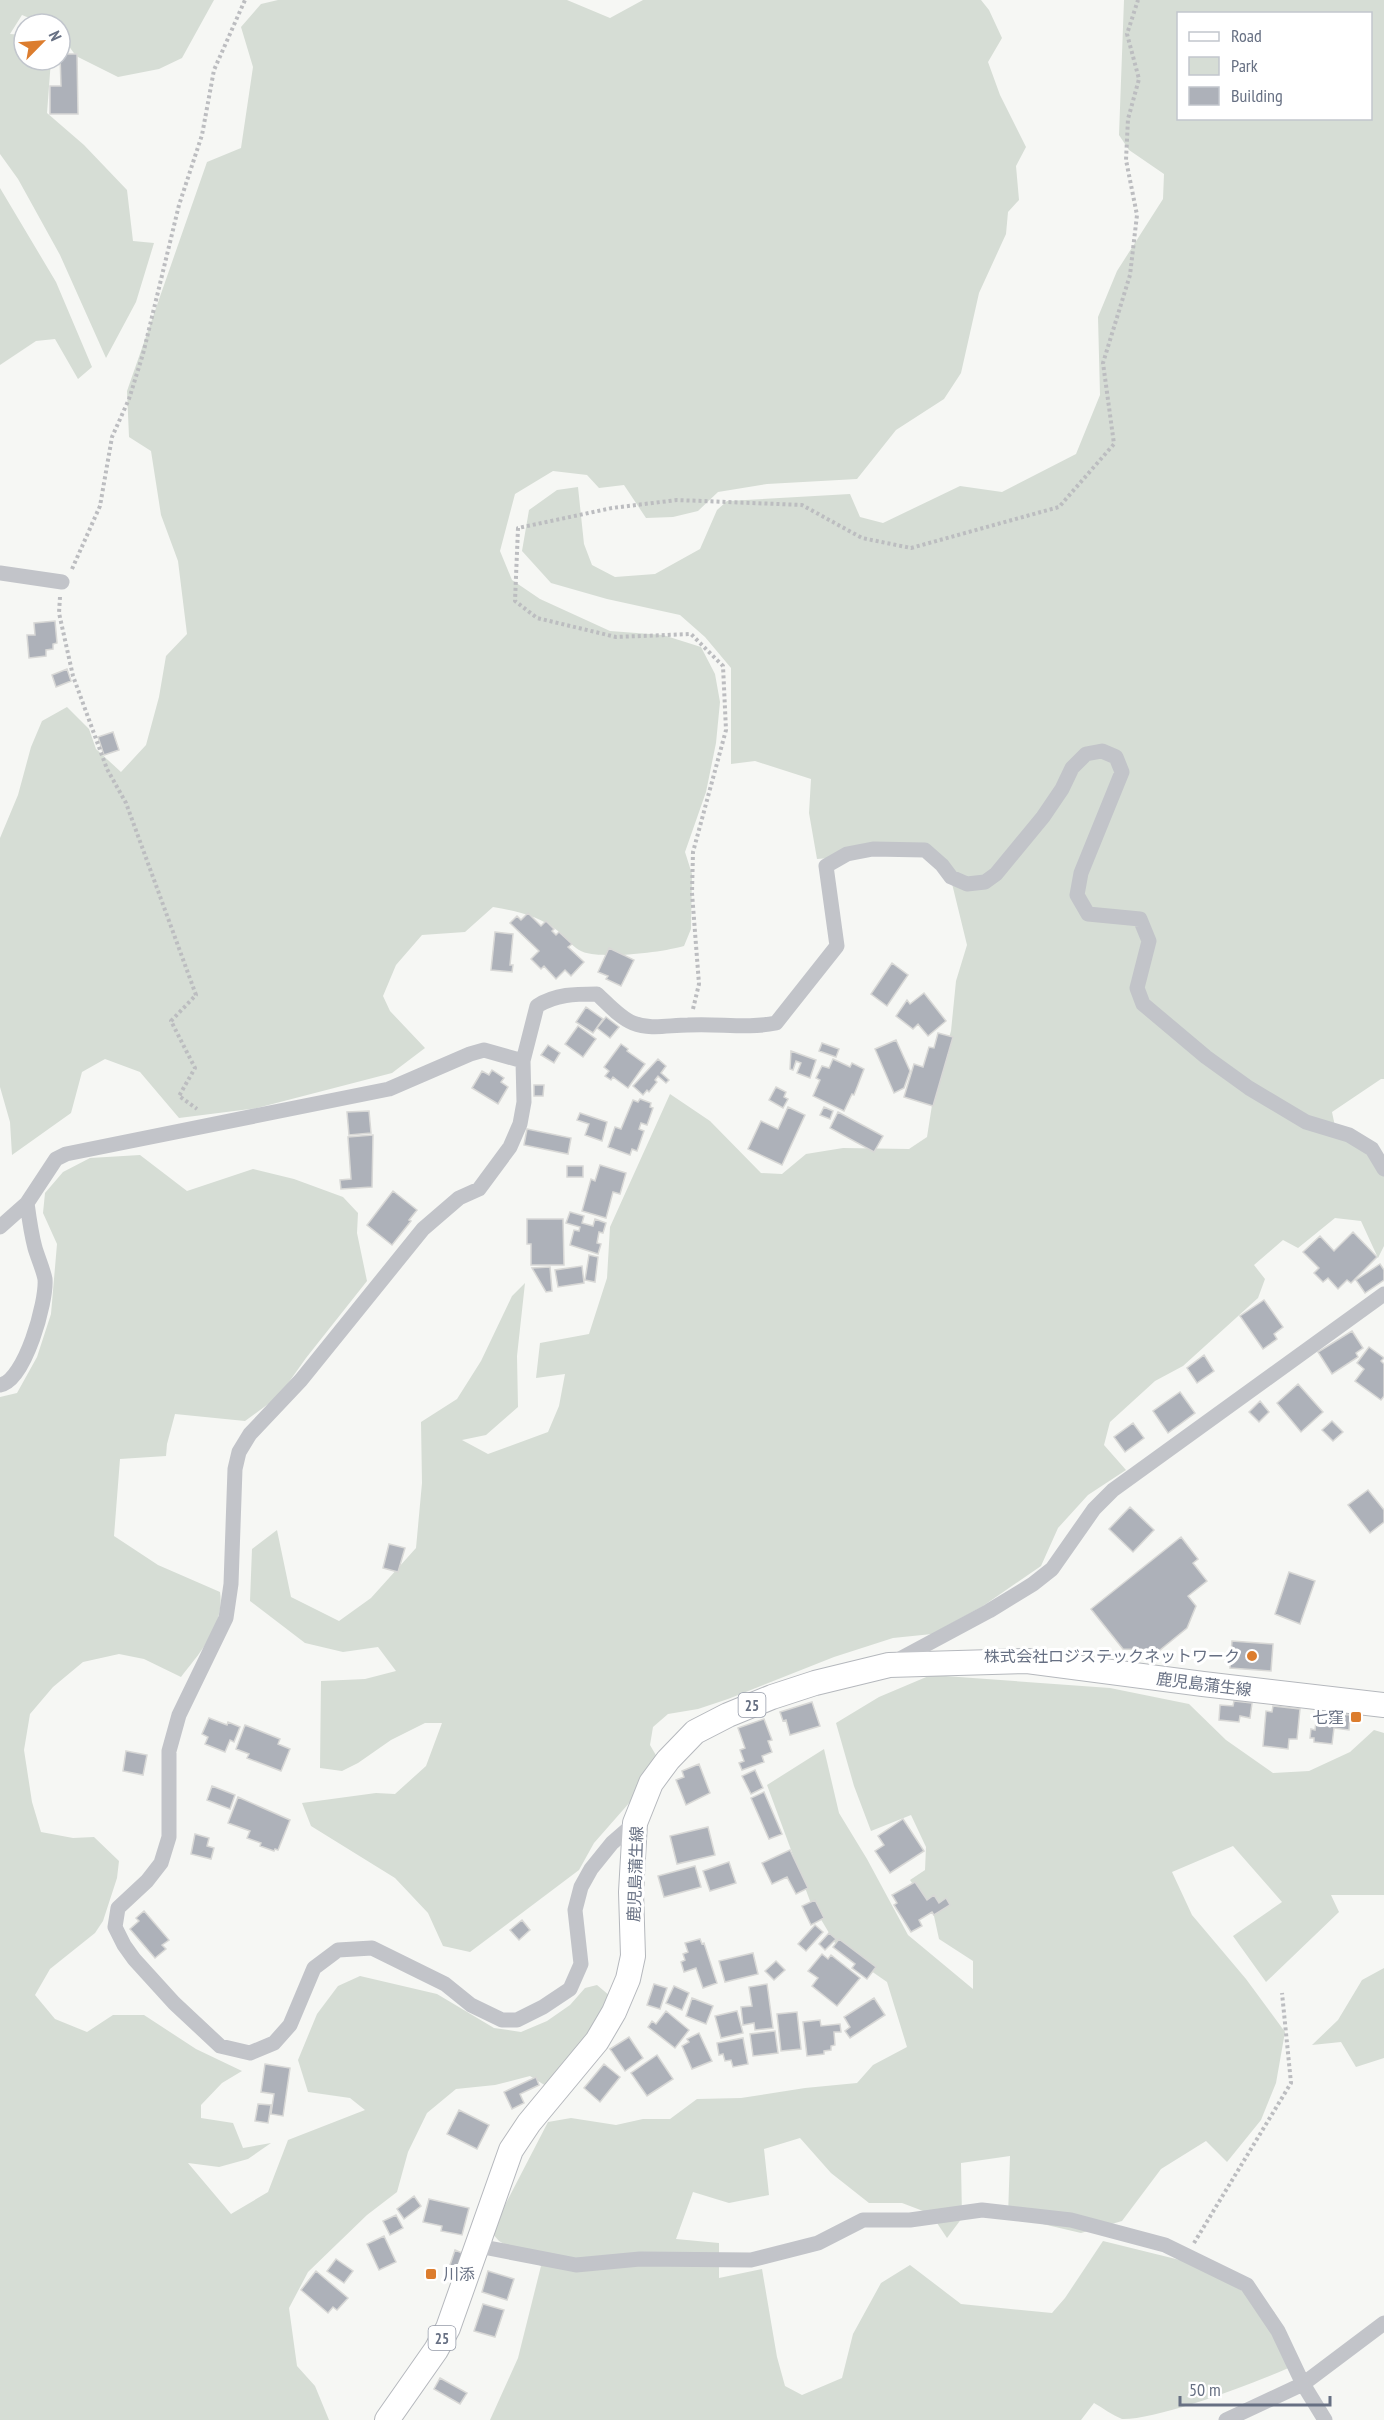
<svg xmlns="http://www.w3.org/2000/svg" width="1384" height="2420" font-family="'PT Sans Narrow','Noto Sans JP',sans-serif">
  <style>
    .green { fill: #d6ddd5; fill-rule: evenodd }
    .building { fill: #adb1b9; stroke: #d8d8d6; stroke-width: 1.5 }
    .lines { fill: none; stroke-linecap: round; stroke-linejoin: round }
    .primary-casing { stroke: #b5b8bd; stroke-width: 26 }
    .path { stroke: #bcbdc0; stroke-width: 4; stroke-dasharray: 3 3; stroke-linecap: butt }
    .minor { stroke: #c2c4c9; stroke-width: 15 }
    .primary { stroke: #fff; stroke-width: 24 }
    .poi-dot { fill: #dc7d2e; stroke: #fff; stroke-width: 2 }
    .labels { text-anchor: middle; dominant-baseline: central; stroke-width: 6; stroke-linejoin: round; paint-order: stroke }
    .shield { fill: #fff; stroke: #959ba8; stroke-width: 1.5 }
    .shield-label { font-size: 15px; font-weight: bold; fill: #677083 }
    .poi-label { font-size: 16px; fill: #677083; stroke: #fff; text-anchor: end }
    .street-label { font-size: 16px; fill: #677083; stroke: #fff }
  </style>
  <rect width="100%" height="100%" fill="#f6f7f4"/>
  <path class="green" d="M0 0H214L182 58 159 69 118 77 76 56 60 34V24H44L22 15 10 34 24 35V60H51L47 113 84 145 127 190 133 241 154 243 136 302 106 358 60 255 18 179 0 154Z
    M278 0H567L610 18 643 0H981L989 10 1002 38 988 62 1000 95 1026 147 1016 166 1019 200 1008 212 1006 234 979 293 961 373 944 399 896 430 857 479 767 484 718 492 698 511 673 517 646 518 624 485 599 488 587 475 553 471 515 494 500 551 512 580 540 599 610 631 663 635 701 647 715 674 720 702 716 743 706 792 685 852 692 874 691 929 684 946C664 952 596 961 579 950 571 945 565 937 558 931 539 916 516 911 493 907L465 932 422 935 396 965 383 996 390 1011 425 1048 392 1073 257 1108 179 1118 140 1072 105 1059 82 1072 71 1113 12 1155 10 1122 0 1087V838L18 795 31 747 42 721 67 707 89 729 96 749 121 772 146 745 159 697 166 656 187 634 178 561 161 515 151 451 129 437 127 391 207 162 241 148 253 67 241 27 261 4Z
    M1124 0H1384V1079H1381L1332 1112 1337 1136 1368 1149 1384 1176V1246L1378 1258 1361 1221 1335 1218 1298 1248 1283 1240 1254 1265 1265 1279 1258 1298 1183 1366 1155 1381 1110 1422 1104 1445 1126 1470 1088 1495 1058 1528 1041 1566 983 1606 932 1634 893 1638 834 1657 728 1699 698 1709 668 1714 653 1727 650 1745 657 1757 630 1802 594 1843 579 1870 470 1952 443 1946 428 1913 395 1878 311 1826 302 1803 376 1793 395 1794 426 1766 442 1723H425L391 1740 358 1763 342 1771 320 1768 321 1681 365 1679 396 1671 378 1647 343 1652 305 1643 250 1601 252 1549 277 1530 291 1597 339 1621 371 1598 416 1548 422 1483 421 1422 457 1399 481 1361 512 1296 525 1283 517 1356 518 1407 486 1435 462 1440 488 1454 548 1432 559 1406 565 1374 536 1378 540 1343 589 1334 607 1278 610 1227 670 1094 710 1121 761 1173 782 1174 806 1154 843 1148 909 1149 927 1137 935 1086 951 1031 956 981 967 945 946 859 895 853 817 859 809 813 811 779 755 761 731 764V668L705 637 680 615 607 599 551 583 522 551 529 510 557 490 578 487 584 544 592 565 615 577 655 574 700 549 717 510 727 501 850 494 860 517 883 523 960 486 1002 492 1076 454 1100 395 1098 317 1117 271 1163 199 1164 174 1129 150 1119 135ZM1178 14H1370V118H1178Z
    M0 188 56 282 92 367 78 379 55 339 36 341 0 365Z
    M140 1155 187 1191 253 1169 294 1179 343 1197 358 1213 357 1233 367 1281 306 1358 279 1396 245 1421 175 1414 167 1444 166 1456 120 1459 114 1536 158 1565 220 1592C225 1625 200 1653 181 1677L144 1659 119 1654 83 1662 53 1687 30 1714 24 1750 32 1802 41 1832 73 1838 94 1837 119 1861 117 1878 103 1921 95 1933 50 1969 35 1995 55 2019 87 2032 113 2015H144L196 2049 242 2071 222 2083 201 2105V2118L233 2123 243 2148 271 2143 248 2159 219 2167 188 2163 231 2214 268 2192 288 2140 365 2110 350 2098 308 2092 298 2060 317 2014 338 1986 360 1976 437 1994 494 2028 521 2032 547 2021 570 2005 585 1988 597 1985 610 1996 599 2022 546 2086 530 2076 495 2085 456 2089 427 2113 408 2152 397 2192 367 2215 308 2272 289 2308 297 2366 315 2386 329 2420H0V1397L17 1393 37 1357 51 1314 57 1244 43 1213 45 1193 63 1172 90 1158Z
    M931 1675 1110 1688 1189 1704 1226 1740 1273 1773 1309 1771 1350 1752 1374 1730 1384 1733V1895H1331L1339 1912 1266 1982 1233 1936 1282 1902 1233 1846 1172 1872 1192 1915 1246 1979 1285 2032 1276 2083 1261 2120 1227 2162 1206 2141 1161 2169 1122 2221 1081 2233 1008 2216 1010 2156 961 2163 962 2218 947 2238 931 2214 902 2203H869L831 2173 800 2138 764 2149 769 2195 729 2203 693 2192 676 2239 719 2243V2278L762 2269 777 2357 785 2386 802 2395 842 2378 853 2334 881 2283 910 2265 961 2304 1052 2313 1065 2298 1103 2241 1188 2262 1238 2288 1274 2312 1300 2363C1263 2380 1159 2420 1122 2419 1112 2415 1103 2408 1094 2403L1081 2420H490L518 2358 541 2266 499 2241 491 2232 548 2122 571 2118 616 2125 643 2119H670L697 2099 741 2098 805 2088 857 2083 873 2065 907 2047 887 1982 838 1948 810 1901 767 1785 824 1749 839 1813 867 1859 908 1935 973 1989V1961L939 1939 934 1916 910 1880 925 1870 926 1847 911 1815 871 1831 854 1786 836 1723 879 1697Z
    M1384 1968V2058L1356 2067 1341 2042 1312 2045 1338 2020 1362 1980Z"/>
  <path class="building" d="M60 54H77L78 114H50V86H61Z
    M55 621 57 643 53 644V649L46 650V656L29 658 27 635H35L34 623Z
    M67 669 71 681 56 687 52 675Z
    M113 732 119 750 104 755 98 737Z
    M528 913 541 926 546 921 554 929 552 931 556 935 559 932 572 944 568 947 584 962 571 976 565 970 556 979 544 966 541 969 531 959 539 951 510 923 517 916 521 920Z
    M495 932 513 934 510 965H513L512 972 491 970Z
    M609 948 634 960 621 986 606 979 608 976 598 972Z
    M892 963 908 975 887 1006 871 994Z
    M924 993 946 1021 928 1036 918 1024 913 1029 896 1016 907 1000 910 1004Z
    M586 1007 603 1019 593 1033 576 1022Z
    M606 1017 619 1027 610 1038 597 1028Z
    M578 1026 596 1039 583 1057 565 1044Z
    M938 1033 953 1037 933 1106 904 1097 914 1064 923 1067 929 1047 934 1048Z
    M896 1040 910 1071 904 1088 894 1093 875 1049Z
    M822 1043 839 1049 836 1057 819 1051Z
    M621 1044 628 1049 627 1051 645 1064 628 1088 613 1077 611 1080 605 1076 609 1071 604 1067Z
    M548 1045 560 1053 554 1063 541 1055Z
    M791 1051 816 1060 810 1078 797 1073 801 1063 796 1061 793 1070 790 1069Z
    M658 1059 666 1066 661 1073 669 1080 666 1083 658 1076 655 1080 657 1082 649 1092 647 1090 643 1095 633 1086Z
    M833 1059 850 1067 852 1063 864 1069 854 1095 852 1094 844 1111 813 1096 820 1080 816 1078 822 1066 829 1068Z
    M492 1070 504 1078 501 1082 508 1087 498 1104 472 1088 482 1071 489 1075Z
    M534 1085H544L543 1096H534Z
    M776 1087 786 1092 784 1097 788 1099 783 1108 769 1100Z
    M640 1099 651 1103 650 1107 653 1108 647 1125 641 1123 639 1129 644 1131 637 1151 632 1149 630 1155 608 1147 615 1127 621 1129 633 1100 638 1102Z
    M788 1107 805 1115 782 1165 748 1149 761 1121 778 1129Z
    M824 1107 833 1111 830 1119 820 1115Z
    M369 1111 371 1133 349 1135 347 1112Z
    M838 1112 883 1136 874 1152 830 1128Z
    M580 1113 607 1122 602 1141 585 1135 589 1124 577 1120Z
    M527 1129 571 1138 568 1154 524 1145Z
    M373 1135 372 1187 341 1189 340 1180 351 1179 348 1137Z
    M600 1165 626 1173 620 1194 613 1192 606 1218 582 1211 591 1179 595 1181Z
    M567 1166H583V1177H567Z
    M393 1191 417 1210 409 1220 411 1221 392 1245 367 1225Z
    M570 1212 584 1216 582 1223 593 1226 595 1219 606 1223 603 1233 599 1232 597 1243 601 1244 598 1254 570 1245 574 1230 579 1231 580 1227 566 1223Z
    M527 1219H563L564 1265H531V1244H527Z
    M1353 1232 1377 1257 1351 1283 1347 1280 1338 1289 1328 1278 1323 1282 1314 1273 1319 1268 1303 1252 1320 1236 1334 1251Z
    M589 1255 598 1257 595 1282 585 1280Z
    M1380 1264 1384 1270V1280L1365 1293 1356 1280Z
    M582 1266 584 1283 558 1287 555 1270Z
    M550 1267 552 1291 546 1292 532 1268Z
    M1264 1300 1283 1327 1274 1334 1277 1339 1263 1349 1240 1316Z
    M1352 1331 1363 1348 1356 1353 1358 1357 1332 1374 1318 1352Z
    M1369 1347 1384 1358 1381 1361 1384 1364V1396L1381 1400 1355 1381 1364 1369 1357 1363Z
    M1204 1355 1214 1371 1197 1383 1187 1368Z
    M1298 1384 1323 1412 1301 1432 1277 1403Z
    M1180 1392 1195 1413 1168 1433 1153 1411Z
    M1260 1401 1269 1412 1259 1422 1249 1412Z
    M1332 1421 1343 1432 1333 1441 1322 1430Z
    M1133 1423 1144 1438 1125 1452 1114 1437Z
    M1368 1490 1384 1510V1522L1370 1533 1348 1505Z
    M1130 1507 1154 1530 1133 1552 1109 1529Z
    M1181 1537 1198 1559 1193 1563 1207 1581 1188 1596 1196 1606 1187 1628 1160 1650 1123 1649 1091 1609Z
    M389 1544 405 1548 398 1572 383 1568Z
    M1289 1572 1315 1581 1300 1624 1275 1614Z
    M1232 1641 1273 1644 1271 1671 1230 1668Z
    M1234 1701 1252 1703 1250 1718 1240 1716 1239 1722 1219 1720 1220 1705 1233 1706Z
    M812 1702 820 1726 790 1735 786 1720 783 1721 780 1712Z
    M1273 1706 1300 1709 1297 1739H1289L1288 1749 1263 1746 1266 1711 1272 1712Z
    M1317 1712 1350 1715 1349 1730 1334 1728 1332 1744 1314 1742V1738H1310L1311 1729 1315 1730Z
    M209 1718 227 1725 228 1722 240 1727 234 1742 230 1740 225 1752 205 1744 208 1737 202 1734Z
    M764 1719 772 1740 768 1741 772 1752 762 1756 764 1762 742 1770 739 1763 744 1761 740 1750 745 1748 738 1728Z
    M245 1725 280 1739 278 1744 290 1749 281 1771 247 1758 249 1754 236 1749Z
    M126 1751 147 1755 143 1775 123 1771Z
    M699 1764 710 1793 686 1805 676 1780 684 1777 682 1771Z
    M755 1770 763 1788 751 1794 742 1776Z
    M212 1786 235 1795 230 1809 207 1800Z
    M764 1792 782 1834 769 1839 751 1798Z
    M238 1797 290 1820 278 1850 275 1849 274 1851 260 1846 261 1843 247 1838 250 1831 228 1823Z
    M903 1819 924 1851 890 1873 875 1851 884 1845 878 1836Z
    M708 1827 715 1855 677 1864 670 1836Z
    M195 1834 209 1838 207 1846 214 1848 211 1859 191 1854Z
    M790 1850 808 1888 796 1894 787 1877 772 1884 762 1863Z
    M729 1862 736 1883 710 1891 703 1871Z
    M695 1866 701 1887 664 1897 658 1876Z
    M915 1882 927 1900 934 1895 939 1903 946 1898 950 1905 934 1915 932 1912 919 1920 922 1926 911 1932 894 1905 897 1903 892 1895Z
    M815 1900 824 1918 811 1925 802 1906Z
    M144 1911 169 1940 162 1945 166 1949 155 1958 130 1929 139 1921 136 1918Z
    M522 1920 530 1930 519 1940 510 1930Z
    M815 1925 823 1932 806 1951 798 1944Z
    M829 1933 836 1939 825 1950 819 1944Z
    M700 1939 702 1944 704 1943 717 1983 703 1988 696 1968 684 1972 681 1962 685 1960 683 1954 688 1952 685 1943Z
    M839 1939 876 1967 867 1979 852 1968 855 1964 833 1947Z
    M753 1953 758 1974 725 1982 719 1961Z
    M822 1954 828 1959 831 1955 860 1978 837 2006 812 1986 818 1978 808 1971Z
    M776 1961 785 1970 774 1980 765 1971Z
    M654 1984 667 1988 660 2009 647 2005Z
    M767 1984 773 2028 755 2030 754 2023 743 2025 741 2007 752 2006 749 1987Z
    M674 1986 689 1993 682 2010 666 2003Z
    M692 1998 713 2006 706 2024 686 2016Z
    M874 1998 885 2015 850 2038 845 2031 850 2027 844 2017Z
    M666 2011 689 2030 675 2048 648 2027 652 2021 656 2024Z
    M737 2011 743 2033 721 2038 715 2016Z
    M797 2012 801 2049 781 2051 777 2014Z
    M820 2020 821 2026 840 2024 841 2032H834L835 2045 831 2046V2050L824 2051V2054L807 2056 803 2022Z
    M775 2031 778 2053 753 2056 750 2034Z
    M699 2033 712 2061 692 2069 682 2046 689 2042 687 2039Z
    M629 2037 643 2058 625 2071 610 2049Z
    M743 2038 748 2064 733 2067 731 2060 725 2061 723 2054 719 2055 717 2043Z
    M657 2055 673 2079 647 2096 631 2073Z
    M265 2064 290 2068 283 2116 271 2114 274 2094 261 2092Z
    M604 2064 620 2077 600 2102 584 2088Z
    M536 2077 539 2085 520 2094 524 2103 512 2109 504 2092Z
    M258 2104 271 2105 268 2123 255 2121Z
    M459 2110 489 2125 477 2149 447 2134Z
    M414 2196 421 2206 404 2219 397 2209Z
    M429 2199 469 2208 462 2235 441 2231 442 2226 423 2222Z
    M396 2215 403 2228 390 2235 383 2221Z
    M384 2236 396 2262 379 2270 367 2244Z
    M455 2250 462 2253 458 2268 450 2265Z
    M336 2259 353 2271 344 2283 327 2271Z
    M316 2271 348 2298 337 2310 333 2307 328 2313 301 2290Z
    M488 2271 514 2279 507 2300 482 2292Z
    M483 2304 504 2310 495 2337 474 2331Z
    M440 2378 467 2393 460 2404 434 2389Z"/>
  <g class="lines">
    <defs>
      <path id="primary" d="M387 2420 436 2350 448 2328 511 2150 529 2123 597 2041 614 2012 628 1979 633 1956 631 1892 635 1823 651 1783 668 1760 695 1732 728 1715 772 1697 815 1683 889 1665 1027 1661 1203 1684 1384 1705"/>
    </defs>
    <use href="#primary" class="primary-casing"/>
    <path class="path" d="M72 569 100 506 112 437 129 399 143 354 179 205 202 135 214 70 245 0
      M60 597 59 613 73 676 107 769 126 803 196 995 171 1021 195 1068 179 1096 197 1109
      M693 1009 699 984 692 893 693 852 726 730 723 666 691 634 616 637 537 618 515 601 518 528 612 508 677 500 802 505 862 538 911 548 1059 507 1114 444 1103 363 1130 275 1137 215 1126 160 1128 119 1139 79 1127 34 1138 0
      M1194 2243 1291 2083 1282 1993"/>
    <path class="minor" d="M0 573 62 582
      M523 1061 537 1006C556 994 575 994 597 994 607 1003 620 1018 633 1023 651 1030 669 1025 688 1025 718 1023 747 1029 776 1023L837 946 826 866 847 854 873 849 925 850 942 865 951 877 967 884 985 882 996 874 1043 817 1062 789 1072 768 1086 754 1102 751 1116 757 1122 772 1081 873 1077 895 1088 914 1140 919 1149 941 1137 988 1143 1004 1206 1057 1249 1088 1306 1122 1349 1135 1372 1149 1384 1169
      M0 1227 27 1203
      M0 1385C25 1381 47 1301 45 1279 43 1269 38 1258 35 1248 31 1233 29 1218 27 1203L56 1159 66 1154 389 1089 470 1054 484 1050 523 1061 524 1102 520 1124 510 1147 479 1189 459 1198 423 1229 301 1380 250 1434 239 1452 235 1469 231 1584 226 1618 179 1715 169 1751V1837L161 1863 147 1881 118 1908 115 1927 124 1945 134 1959 174 2003 220 2046 250 2053 274 2043 290 2025 314 1968 338 1950 372 1948 445 1984 471 2005 502 2020H517L543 2007 570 1989 581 1964 575 1910 581 1887 591 1869 612 1843 635 1823
      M894 1662 989 1611 1033 1584 1052 1569 1094 1509 1113 1490 1384 1294
      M478 2246 576 2265 640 2259 751 2260 818 2243 863 2220H910L982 2210 1071 2220 1165 2245 1247 2285 1278 2331 1303 2384 1325 2420
      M1226 2420 1303 2384 1384 2323"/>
    <use href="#primary" class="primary"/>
  </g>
  <g class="poi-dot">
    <circle cx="1252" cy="1656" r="6"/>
    <rect x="1350" y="1711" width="12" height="12" rx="3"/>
    <rect x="425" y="2268" width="12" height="12" rx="3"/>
  </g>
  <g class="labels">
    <g class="shield">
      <rect x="738.5" y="1693" width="27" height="24" rx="4.5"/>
      <rect x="428.5" y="2326" width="27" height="24" rx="4.5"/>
    </g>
    <g class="shield-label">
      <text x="752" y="1705">25</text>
      <text x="442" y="2338">25</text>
    </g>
    <g class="poi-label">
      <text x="1240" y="1656">株式会社ロジステックネットワーク</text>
      <text x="1344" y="1717">七窪</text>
      <text x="443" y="2274" text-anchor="start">川添</text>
    </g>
    <g class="street-label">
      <text transform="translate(1204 1684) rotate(7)">鹿児島蒲生線</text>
      <text transform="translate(635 1874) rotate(-88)">鹿児島蒲生線</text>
    </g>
  </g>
  <rect x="1177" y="12" width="195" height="108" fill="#ffffff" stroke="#c2c6cd" stroke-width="1.5"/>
  <rect x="1189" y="32" width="30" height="9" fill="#ffffff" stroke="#c2c6cd" stroke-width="1.5"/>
  <text x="1231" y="42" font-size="18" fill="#677083">Road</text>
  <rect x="1189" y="57" width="30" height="18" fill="#d6ddd5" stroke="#c2c6cd" stroke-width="1.5"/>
  <text x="1231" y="72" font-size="18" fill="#677083">Park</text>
  <rect x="1189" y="87" width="30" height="18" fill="#adb1b9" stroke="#c2c6cd" stroke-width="1.5"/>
  <text x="1231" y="102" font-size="18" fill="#677083">Building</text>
  <g transform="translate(42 42) rotate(65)"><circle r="28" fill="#ffffff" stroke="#c2c6cd" stroke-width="1.5"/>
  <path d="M0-4.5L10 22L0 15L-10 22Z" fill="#dc7d2e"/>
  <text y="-9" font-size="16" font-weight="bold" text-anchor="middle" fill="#677083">N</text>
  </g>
  <path d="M1180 2396v9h150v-9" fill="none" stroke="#677083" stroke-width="3"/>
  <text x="1189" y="2396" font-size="18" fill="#677083" stroke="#ffffff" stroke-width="4.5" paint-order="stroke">50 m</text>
</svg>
